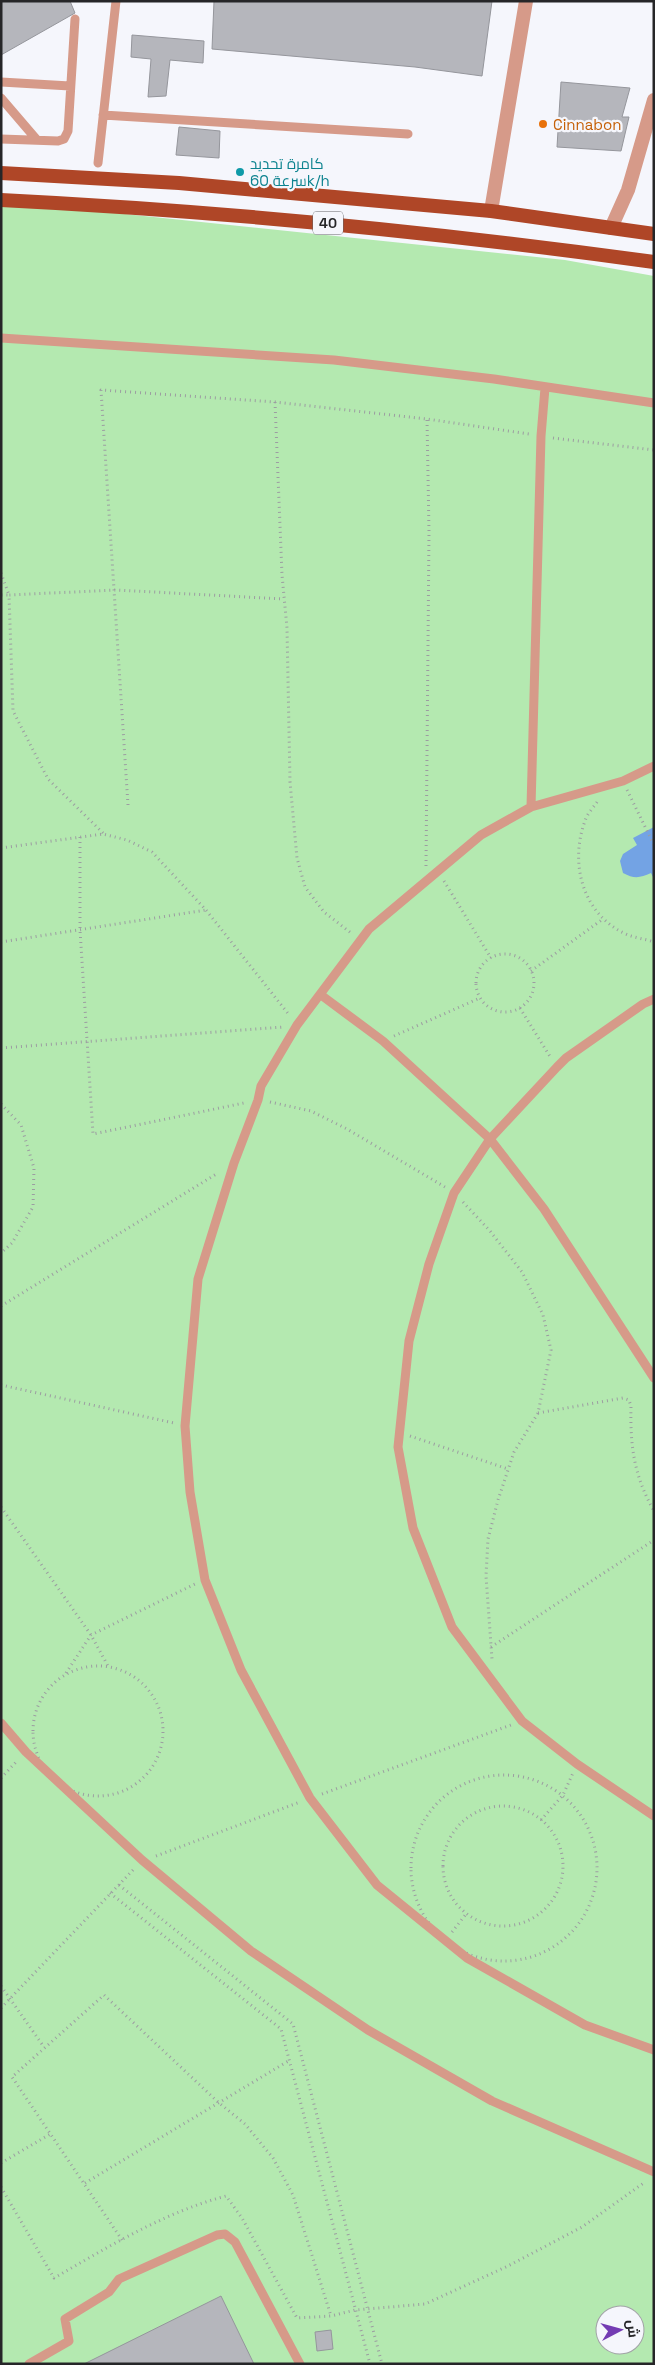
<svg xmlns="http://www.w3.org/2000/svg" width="655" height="2365" font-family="'Space Grotesk',Cairo,sans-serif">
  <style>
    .green { fill: #b4e9b0; fill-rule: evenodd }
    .water { fill: #73a3e4 }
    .building { fill: #b5b6bc; stroke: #95969c }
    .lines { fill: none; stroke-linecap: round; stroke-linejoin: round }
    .path { stroke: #9c9da1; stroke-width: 3; stroke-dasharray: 1 4; stroke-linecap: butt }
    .service { stroke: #d69a89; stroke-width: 9 }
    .minor { stroke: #d69a89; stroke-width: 14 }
    .tertiary { stroke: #d69a89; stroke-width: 14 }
    .primary { stroke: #af4627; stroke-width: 14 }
    .food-dot { fill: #e8710a; stroke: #f5f6fc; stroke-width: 2 }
    .culture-dot { fill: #0f9aa8; stroke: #f5f6fc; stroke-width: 2 }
    .labels { text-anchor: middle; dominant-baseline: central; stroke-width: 4.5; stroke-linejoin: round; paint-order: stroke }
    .shield { fill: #f5f6fc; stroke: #646468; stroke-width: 1 }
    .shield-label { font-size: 14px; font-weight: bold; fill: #262628 }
    .food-label { font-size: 15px; fill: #c56008; stroke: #f5f6fc; text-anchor: start }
    .culture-label { font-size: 15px; fill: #0d838f; stroke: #f5f6fc; text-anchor: start }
  </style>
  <rect width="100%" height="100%" fill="#f5f6fc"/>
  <path class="green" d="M1 201 565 260 654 276V2364H1ZM605 2315H635V2345H605Z"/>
  <path class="water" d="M654 827V879L651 873C640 878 634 879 623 873L620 861 623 854 637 845 633 838Z"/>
  <path class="building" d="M1 1H70L75 13 1 55Z
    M214 1H492L482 76 415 67 212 49Z
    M132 35 204 41 203 63 170 60 166 96 148 97 151 59 131 57Z
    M561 82 630 88 622 117H629L621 151 557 147Z
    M179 127 220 131 219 158 176 155Z
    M221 2296 254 2364H84Z
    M331 2330 333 2349 317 2351 315 2332Z"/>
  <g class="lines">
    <path class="path" d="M275 402 282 575 287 628 290 782 297 858 305 887 324 912 351 933
      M553 438 654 450
      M1 573 9 595H1
      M627 790 654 845
      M597 802C593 808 587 814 585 821 569 864 583 916 628 935 636 938 645 939 654 942
      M128 805 101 390 275 402 427 419 529 434
      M103 833 48 779 13 711 9 595 116 590 284 599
      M80 837V930L93 1134 244 1103
      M1 848 103 834 127 840 152 852 206 910 290 1016
      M426 866 429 532 427 419
      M444 881 491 958
      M1 942 206 910
      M476 983a29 29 0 1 1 58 0a29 29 0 1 1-58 0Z
      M531 971 603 919
      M520 1008 551 1058
      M394 1036 480 998
      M1 1048 283 1027
      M270 1102 311 1111 347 1129 445 1187
      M1 1104 21 1125 34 1168 33 1207 12 1243 1 1253
      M463 1202 490 1231 522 1272 543 1315 551 1350 538 1413 514 1452 498 1500 488 1539 486 1576 492 1659
      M1 1306 218 1173
      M1 1385 174 1423
      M538 1413 623 1398 629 1400 631 1406C630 1446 634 1476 654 1511
      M410 1436 508 1469
      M1 1507 91 1635 108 1666
      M491 1647 654 1540
      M33 1731a65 65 0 1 1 130 0a65 65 0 1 1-130 0Z
      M66 1673 91 1635 195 1584
      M411 1868a93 93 0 1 1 186 0a93 93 0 1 1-186 0Z
      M1 1778 18 1760
      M322 1794 511 1725
      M443 1866a60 60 0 1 1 120 0a60 60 0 1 1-120 0Z
      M541 1820 563 1795 573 1773
      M156 1856 300 1802
      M119 1885 293 2024 382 2364
      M110 1893 281 2029 370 2364
      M452 1932 466 1914
      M1 1986 44 2047
      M1 2008 134 1869
      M1 2163 52 2133
      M85 2183 290 2060
      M1 2187 54 2278C108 2247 165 2212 226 2196L242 2218 297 2318 331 2316 355 2310 425 2304 508 2266 582 2227 645 2182
      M122 2240 12 2077 104 1995 218 2102 245 2124 273 2158 293 2195 331 2316"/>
    <path class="service" d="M1 82 70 86
      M1 98 37 140
      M103 115 408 134
      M1 139 58 141 64 139 68 131 75 19
      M98 163 116 1
      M1 338 334 360 494 379 654 403
      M654 766 623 781 531 807 481 835 369 929 297 1025 261 1086 258 1100 234 1163 198 1279 185 1426 190 1492 205 1580 241 1670 310 1798 377 1885 467 1958 585 2025 654 2050
      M531 807 541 436 545 388
      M321 995 383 1041 490 1139 544 1209 654 1378
      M654 999 643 1004 566 1058 557 1067 490 1139 454 1193 429 1264 409 1341 398 1447 413 1528 452 1627 522 1721 577 1764 654 1816
      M1 1723 26 1752 142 1860 251 1951 368 2030 492 2101 654 2172
      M29 2364 69 2341 65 2319 109 2292 119 2279 217 2235 225 2234 235 2242 300 2364"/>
    <path class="minor" d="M491 211 526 1"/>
    <path class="tertiary" d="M611 228 628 190 654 100"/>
    <path class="primary" d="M1 173 179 183 491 211 654 234
      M1 200C220 211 437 232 654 262"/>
  </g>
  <circle class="food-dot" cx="543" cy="124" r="5"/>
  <circle class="culture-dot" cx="240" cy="172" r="5"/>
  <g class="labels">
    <rect class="shield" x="313" y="211.5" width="30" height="23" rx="4"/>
    <g class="shield-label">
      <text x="328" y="223">40</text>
    </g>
    <g class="food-label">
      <text x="553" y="124">Cinnabon</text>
    </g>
    <g class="culture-label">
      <text x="250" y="163">كامرة تحديد<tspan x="250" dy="17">سرعة 60k/h</tspan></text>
    </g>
  </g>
  <rect width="655" height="2365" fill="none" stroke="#262628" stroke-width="5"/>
  <g transform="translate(620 2330) rotate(84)"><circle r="24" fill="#f5f6fc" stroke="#a2a3a7"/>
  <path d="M0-4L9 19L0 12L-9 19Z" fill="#743cb3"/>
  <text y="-8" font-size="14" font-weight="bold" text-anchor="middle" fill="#262628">ش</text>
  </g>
</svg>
